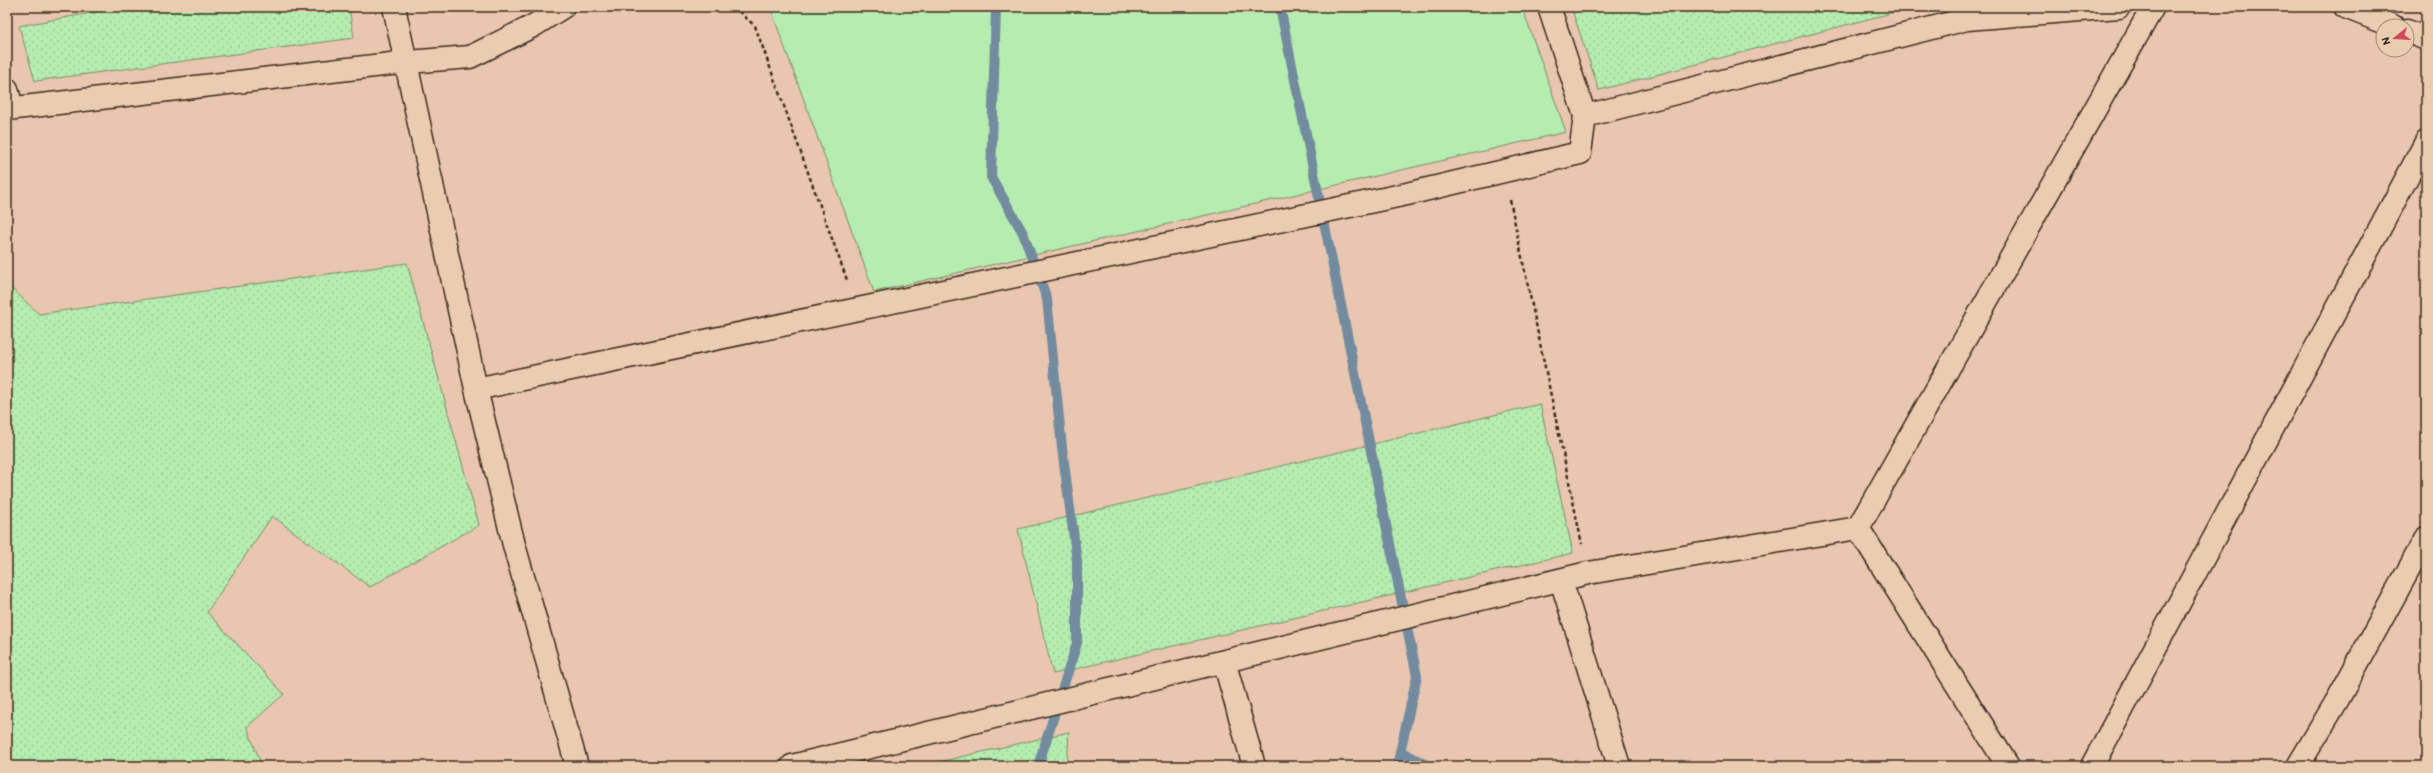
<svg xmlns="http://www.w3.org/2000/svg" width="2433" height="773" font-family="Itim,sans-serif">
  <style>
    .grass { fill: url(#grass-dots); stroke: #788b66 }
    .pitch { fill: #b5ecaf; stroke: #788b66 }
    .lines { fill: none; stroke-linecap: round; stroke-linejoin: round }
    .stream { stroke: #728b9f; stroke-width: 10 }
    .minor-casing { stroke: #3b2a1e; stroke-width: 25 }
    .path { stroke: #3b2a1e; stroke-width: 2.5; stroke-dasharray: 4 3; stroke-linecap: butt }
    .minor { stroke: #eacdb1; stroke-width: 22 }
  </style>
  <defs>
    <pattern id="grass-dots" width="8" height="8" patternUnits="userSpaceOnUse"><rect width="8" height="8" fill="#b5ecaf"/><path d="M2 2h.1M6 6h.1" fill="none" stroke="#9dcb96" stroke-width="1.8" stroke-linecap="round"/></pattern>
  </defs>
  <rect width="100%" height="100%" fill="#e9c6b0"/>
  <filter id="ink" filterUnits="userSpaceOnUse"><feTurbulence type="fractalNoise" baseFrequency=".025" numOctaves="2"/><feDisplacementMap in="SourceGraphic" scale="8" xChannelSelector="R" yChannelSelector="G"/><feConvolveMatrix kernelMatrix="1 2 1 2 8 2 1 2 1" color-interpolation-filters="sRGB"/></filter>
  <g filter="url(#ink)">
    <path class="grass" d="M124 7H349L354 38 35 81 19 26Z
      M1571 7H1914L1599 90Z
      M407 263 479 525 370 587 272 516 207 612 284 694 247 727 262 766H7V284L39 314Z
      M1540 404 1573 553 1053 674 1018 529Z
      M1069 732 1067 766H921Z"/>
    <path class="pitch" d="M770 7H1522L1566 132 874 292Z"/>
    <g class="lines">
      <path class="stream" d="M996 7 991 177 1023 233 1047 299 1062 448 1077 561V643L1038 766
        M1280 7 1417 676 1397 766
        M1400 751 1428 766"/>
      <defs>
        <path id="minor" d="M394 7 476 389 514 545 577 766
          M2345 7 2393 26
          M2407 31 2426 39
          M7 89 12 108
          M7 109 408 62 470 57 533 26 563 7
          M1585 116 1967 19 2119 7
          M476 389 1407 194 1580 153 1585 116 1549 7
          M1858 528 2153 7
          M1858 528 2008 766
          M1561 580 1619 766
          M1224 661 1254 766
          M792 766 1588 573 1858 528
          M2092 766 2426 142
          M2298 766 2338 699 2426 538"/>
      </defs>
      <use href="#minor" class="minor-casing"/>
      <path class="path" d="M734 7 755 26 847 280
        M1510 200 1582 544"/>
      <use href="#minor" class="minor"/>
    </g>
  </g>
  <rect width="2433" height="773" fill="none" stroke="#eacdb1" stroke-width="24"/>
  <rect x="12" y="12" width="2409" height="749" fill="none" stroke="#3b2a1e" stroke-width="1.5" filter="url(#ink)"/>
  <g transform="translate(2395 38) rotate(252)"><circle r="19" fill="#eacdb1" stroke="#a48c76"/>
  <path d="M0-3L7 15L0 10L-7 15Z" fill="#d1495b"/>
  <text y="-6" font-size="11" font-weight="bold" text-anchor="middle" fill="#3b2a1e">N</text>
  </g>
</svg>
